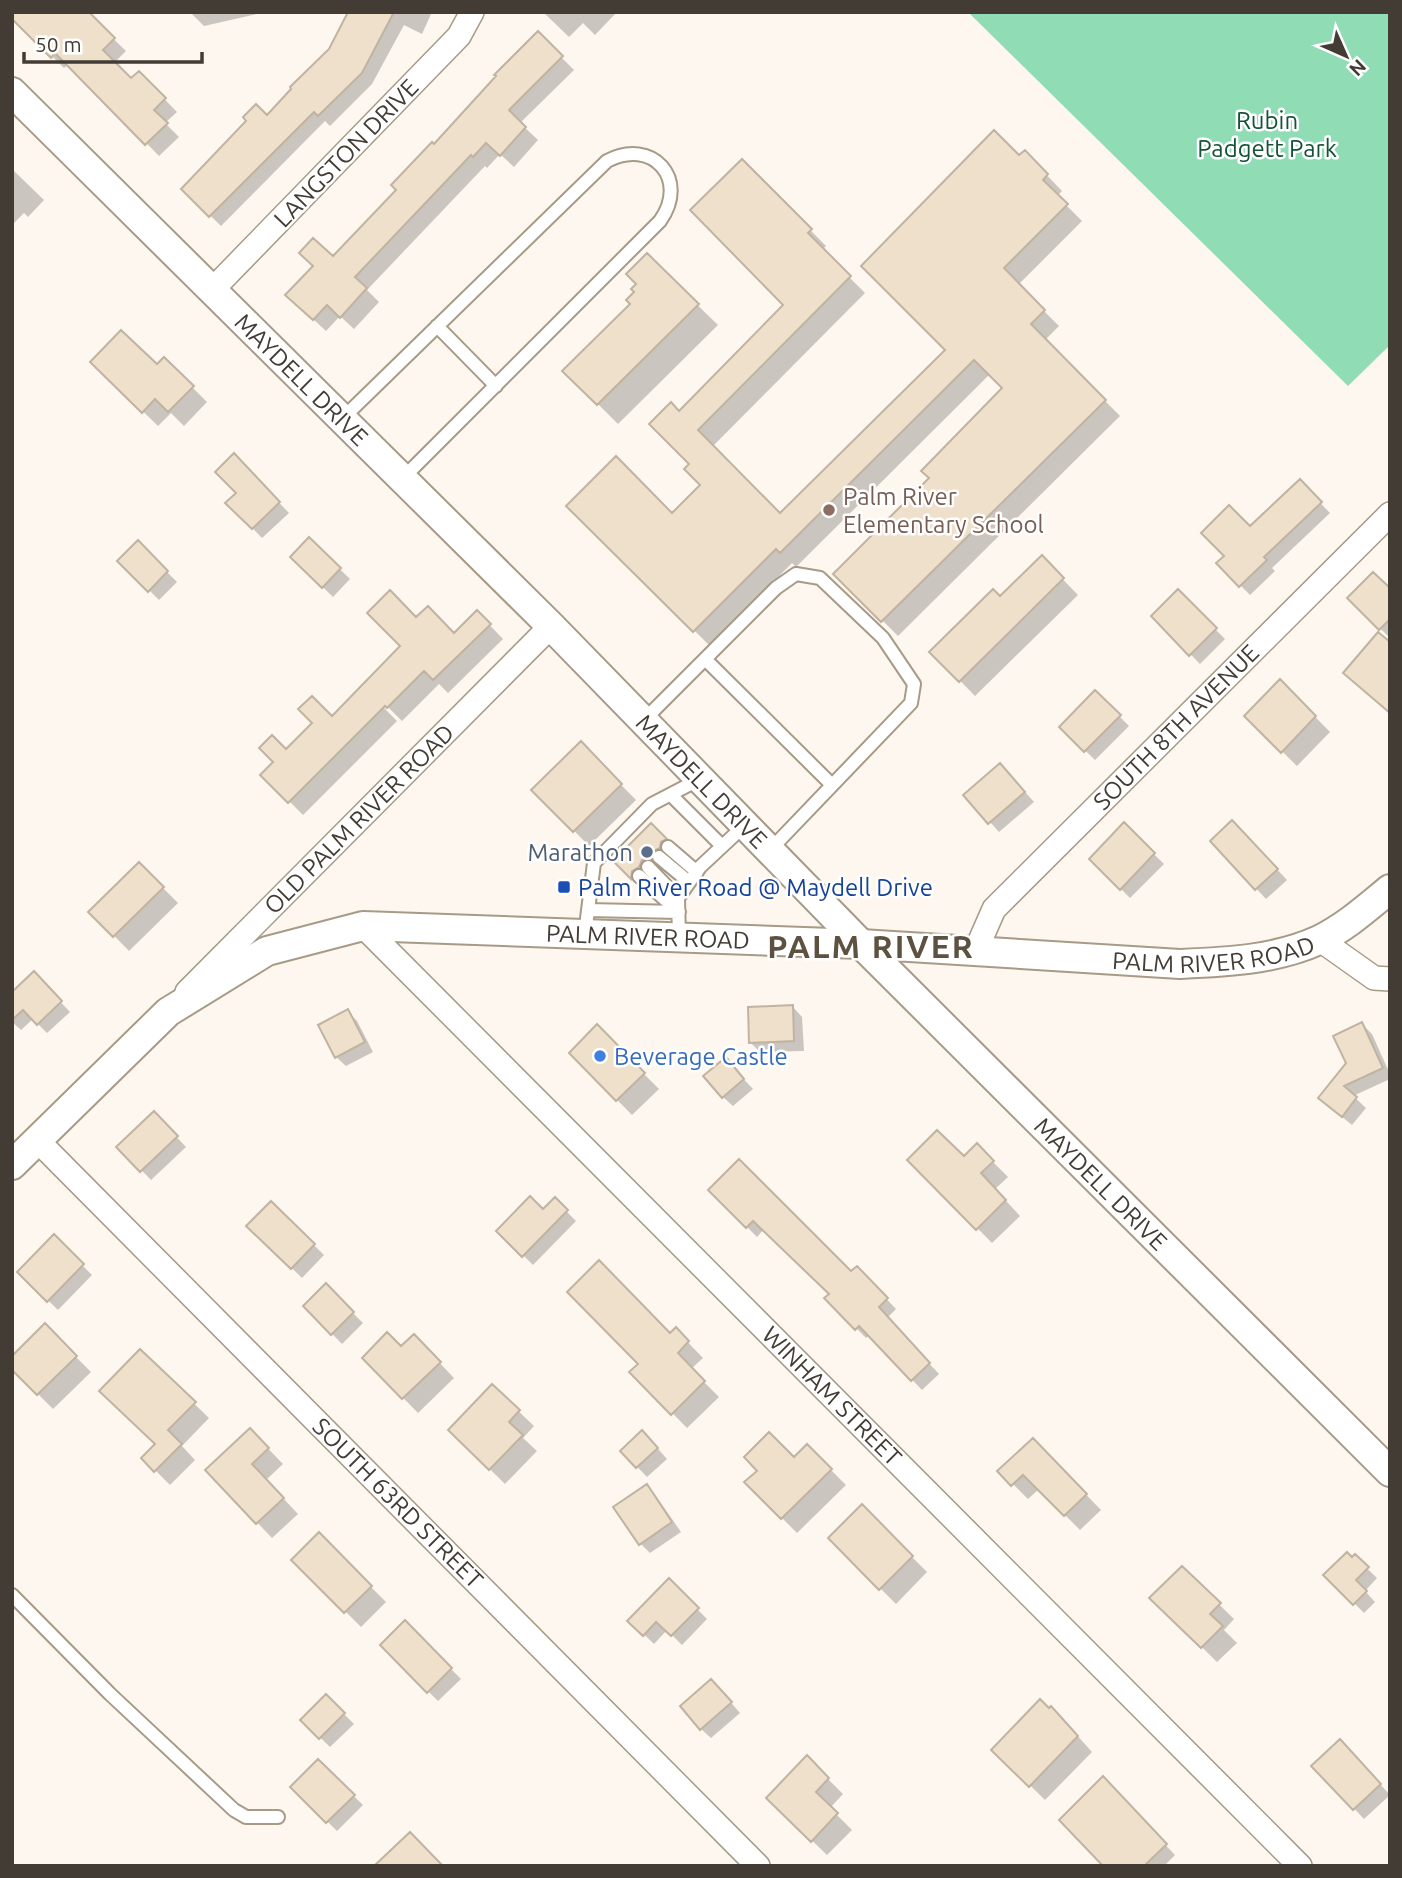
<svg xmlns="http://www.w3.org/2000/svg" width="1402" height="1878" font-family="Ubuntu,sans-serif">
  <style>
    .green { fill: #90dcb5 }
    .shadow { fill: #0003 }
    .building { fill: #efe0cc; stroke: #c0b3a0; stroke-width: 2 }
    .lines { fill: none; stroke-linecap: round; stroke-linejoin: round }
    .service-casing { stroke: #a79a87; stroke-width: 16 }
    .minor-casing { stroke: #a79a87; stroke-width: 26 }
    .tertiary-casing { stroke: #a79a87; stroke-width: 32 }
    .service { stroke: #fff; stroke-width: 12 }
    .minor { stroke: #fff; stroke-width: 23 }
    .tertiary { stroke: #fff; stroke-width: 28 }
    .education-dot { fill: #8d6e63; stroke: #fff; stroke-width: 2.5 }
    .service-dot { fill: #5c6f8a; stroke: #fff; stroke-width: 2.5 }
    .transit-dot { fill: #1a4fb4; stroke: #fff; stroke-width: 2.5 }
    .shop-dot { fill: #3f7fe0; stroke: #fff; stroke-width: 2.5 }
    .labels { text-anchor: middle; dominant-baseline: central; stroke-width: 5; stroke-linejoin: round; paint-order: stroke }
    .park-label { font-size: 24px; fill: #165239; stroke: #fff }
    .street-label { font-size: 24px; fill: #423c34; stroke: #fff }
    .education-label { font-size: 24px; fill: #785e54; stroke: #fff; text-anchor: start }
    .service-label { font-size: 24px; fill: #4e5e75; stroke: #fff; text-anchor: end }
    .transit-label { font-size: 24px; fill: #164399; stroke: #fff; text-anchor: start }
    .shop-label { font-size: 24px; fill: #366cbe; stroke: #fff; text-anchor: start }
    .district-label { font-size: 32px; font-weight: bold; letter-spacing: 2px; fill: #5d5140; stroke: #fff }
  </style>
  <rect width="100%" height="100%" fill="#fdf7ef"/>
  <path class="green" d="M968 12H1390V345L1348 386Z"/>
  <path class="shadow" d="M190 12H261V13L204 26Z
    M350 12H432L422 34 404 25 372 84 330 126 325 121 221 226 183 189 267 117 330 50Z
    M543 12H617L595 35 583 23 569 37Z
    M12 17 92 18 126 51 114 63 131 81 139 73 177 112 165 123 179 137 159 156 69 64 64 68Z
    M538 34 574 70 520 123 538 140 514 167 500 154 487 168 485 166 367 290 379 302 354 329 340 316 326 331 300 307 333 259 398 190 434 147Z
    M1019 158 1040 168 1062 191 1057 196 1082 221 1018 285 1059 326 1045 340 1120 416 898 636 836 574 931 478 1004 388 990 374 796 567 792 563 710 646 568 506 672 515 703 485 691 464 679 413 786 305 742 161 826 246 822 250 865 293 712 447 781 516 947 350Z
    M12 169 44 200 28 217 24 213 12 225Z
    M647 256 718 325 618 424 565 371 632 304Z
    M164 359 207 402 184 426 171 413 158 426 92 362 157 367Z
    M234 456 289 513 262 538 228 503 238 493Z
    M1300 482 1330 513 1272 568 1275 571 1250 595 1218 563 1250 529Z
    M309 539 350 579 333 597 292 557Z
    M138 543 177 582 159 600 120 561Z
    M1042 558 1078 595 975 696 932 652 1000 599Z
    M1390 591V638L1349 598Z
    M1178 592 1225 639 1200 664 1153 616Z
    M477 612 503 639 448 693 439 684 402 721 380 699 377 701 397 721 303 815 263 775 286 751 332 718 402 646 417 619 454 635Z
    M1280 681 1330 732 1297 766 1246 716Z
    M1095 692 1129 726 1095 760 1061 727Z
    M581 744 636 800 589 846 534 790Z
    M1010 775 1034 802 999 832 966 795Z
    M651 825 675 849 670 852 669 858 661 862 660 868 652 870 649 877 641 880V886L615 861Z
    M1124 825 1164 864 1130 898 1091 859Z
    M1242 832 1287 880 1266 899 1212 841Z
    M139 864 178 903 129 951 91 912Z
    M34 974 70 1012 47 1033 33 1019 21 1030 12 1022V994Z
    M793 1007 802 1017 804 1051 760 1052 750 1042Z
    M348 1012 357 1021 373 1052 346 1066 336 1057Z
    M1362 1024 1372 1034 1390 1074V1079L1353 1096 1366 1108 1352 1125 1330 1107Z
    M597 1027 659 1089 632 1115 571 1053Z
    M735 1070 753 1089 733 1106 723 1097Z
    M154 1113 186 1147 151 1180 119 1147Z
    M977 1146 1008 1177 995 1189 1020 1216 992 1243 910 1160 964 1159Z
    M710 1190 851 1274 857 1268 896 1309 887 1318 939 1374 922 1390 869 1335 866 1338 827 1298 831 1294 764 1229 757 1237Z
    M555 1200 576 1221 533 1265 499 1231 543 1211Z
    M271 1203 324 1255 302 1278 249 1226Z
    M54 1237 92 1275 58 1310 19 1272Z
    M326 1286 363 1323 342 1344 305 1306Z
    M45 1326 91 1372 53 1409 12 1368Z
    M675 1329 703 1358 691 1369 719 1397 687 1428 632 1372Z
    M414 1336 454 1378 418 1413 364 1358 401 1349Z
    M140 1351 209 1418 182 1446 195 1460 170 1485 143 1458 157 1444Z
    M492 1386 534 1426 523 1438 537 1451 505 1484 450 1430Z
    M250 1430 283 1464 266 1480 298 1514 272 1538 207 1470Z
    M1033 1440 1101 1510 1080 1530 1039 1489 1028 1499 1000 1471Z
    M652 1442 667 1459 647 1477 622 1451Z
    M807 1446 846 1485 797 1533 746 1482 794 1459Z
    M646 1486 656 1496 681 1532 650 1553 640 1543Z
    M862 1507 927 1572 896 1604 830 1538Z
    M319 1535 386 1602 361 1627 294 1560Z
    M1355 1557 1377 1578 1365 1591 1375 1602 1364 1613 1326 1575Z
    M1182 1568 1234 1619 1224 1630 1237 1643 1217 1662 1152 1598Z
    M669 1581 707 1619 682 1645 667 1630 654 1644 630 1621Z
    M405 1623 461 1679 438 1701 382 1645Z
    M721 1691 740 1713 711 1738 701 1729Z
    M326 1696 354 1724 330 1747 302 1720Z
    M1066 1723 1092 1752 1045 1800 994 1750Z
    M1350 1751 1390 1795 1364 1819 1314 1766Z
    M807 1758 843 1794 830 1808 852 1830 827 1855 768 1798Z
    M318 1761 363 1805 337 1831 293 1787Z
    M1134 1812 1175 1855 1164 1866H1105Z"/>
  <path class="building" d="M12 12H89L115 38 103 50 131 78 139 71 166 98 154 110 168 123 145 145 55 53 51 58 12 19Z
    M348 12H394L362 73 318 116 314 112 209 217 181 189 246 121 243 117 256 104 267 115 291 89 290 87 329 49Z
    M538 31 563 56 509 110 526 127 500 156 486 143 473 157 471 155 355 277 367 288 340 318 327 305 313 320 285 295 313 266 299 253 313 238 333 256 396 190 391 185 432 142 434 144 496 76 494 75Z
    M994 130 1019 155 1025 150 1048 174 1043 180 1068 204 1004 268 1045 310 1031 324 1106 400 881 622 833 574 929 478 921 471 1002 388 974 360 780 553 776 549 693 632 566 506 616 456 672 513 700 485 684 469 689 464 649 424 671 402 679 411 783 305 690 210 742 159 812 229 808 233 851 276 698 430 780 513 945 350 861 266Z
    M647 253 699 304 597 405 562 371 630 304 626 300 634 292 631 289 636 284 626 274Z
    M121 330 157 364 164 357 194 386 168 412 155 399 142 413 90 362Z
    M234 453 280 502 252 529 225 503 236 493 215 472Z
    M1300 479 1322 502 1264 557 1267 560 1239 587 1216 563 1224 556 1201 533 1229 505 1250 526Z
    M309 537 341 568 322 588 290 557Z
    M138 540 168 571 148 592 117 561Z
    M1042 555 1064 578 959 682 929 652 993 589 1000 596Z
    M1373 572 1390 588V619L1379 630 1347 598Z
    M1178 589 1217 628 1189 656 1151 616Z
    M390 590 416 617 428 606 454 633 477 610 491 624 433 680 424 671 387 708 385 706 288 803 260 775 273 762 259 748 272 735 286 749 312 723 298 709 312 696 332 716 400 646 367 613Z
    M1378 632 1390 642V713L1343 673Z
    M1280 679 1316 716 1281 753 1244 716Z
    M1095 690 1121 715 1084 752 1059 727Z
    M581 741 622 784 573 832 531 790Z
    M1000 763 1025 792 988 824 963 795Z
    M1232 820 1278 869 1255 890 1210 841Z
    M1124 822 1155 853 1120 890 1089 859Z
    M651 823 667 839 661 842 660 848 652 852 651 859 642 860 639 867 632 871 631 879 613 861Z
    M139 862 164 887 113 937 88 912Z
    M34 971 62 1001 37 1025 23 1010 12 1020V992Z
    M793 1005 794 1041 749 1043 748 1007Z
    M348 1009 365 1042 335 1058 318 1025Z
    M1362 1022 1383 1068 1344 1086 1357 1097 1342 1117 1318 1098 1346 1063 1333 1036Z
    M597 1024 645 1073 616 1101 569 1053Z
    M726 1057 744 1079 722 1098 703 1076Z
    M154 1111 178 1136 140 1172 116 1147Z
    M937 1130 964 1156 977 1143 994 1161 981 1173 1006 1200 976 1230 907 1160Z
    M739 1159 851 1271 857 1266 888 1298 879 1307 930 1363 911 1381 859 1326 855 1330 824 1298 829 1294 753 1221 746 1228 708 1190Z
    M530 1196 543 1209 555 1197 568 1210 522 1257 496 1231Z
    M271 1201 315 1244 291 1269 246 1226Z
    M54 1234 84 1264 47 1302 17 1272Z
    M599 1260 670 1333 676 1327 689 1341 678 1353 705 1381 671 1415 629 1372 638 1364 567 1292Z
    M326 1283 354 1312 331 1335 303 1306Z
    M45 1323 77 1356 37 1395 12 1370V1356Z
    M387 1332 401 1346 414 1334 441 1362 402 1399 362 1358Z
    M140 1349 196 1402 168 1430 182 1444 154 1472 141 1458 155 1444 99 1391Z
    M492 1384 520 1410 509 1422 523 1435 489 1470 448 1430Z
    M250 1428 269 1448 252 1464 284 1498 256 1524 205 1470Z
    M642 1430 658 1448 636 1468 620 1451Z
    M769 1432 794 1457 807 1444 832 1469 781 1519 744 1482 757 1471 744 1457Z
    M1033 1438 1087 1494 1064 1516 1023 1475 1011 1486 997 1471Z
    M647 1484 672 1522 639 1545 613 1507Z
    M862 1504 913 1556 879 1590 828 1538Z
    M319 1532 372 1586 344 1613 291 1560Z
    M1347 1552 1352 1557 1355 1554 1369 1567 1356 1580 1367 1591 1353 1605 1323 1575Z
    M1182 1566 1221 1603 1210 1614 1223 1626 1201 1648 1149 1598Z
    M669 1578 699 1608 671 1636 656 1622 643 1636 627 1621Z
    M405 1620 452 1668 427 1693 380 1645Z
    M711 1679 732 1702 700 1730 680 1706Z
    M326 1694 345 1713 319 1739 300 1720Z
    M1040 1699 1049 1708 1051 1706 1078 1736 1029 1787 991 1750Z
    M1340 1739 1381 1784 1353 1810 1311 1766Z
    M807 1755 829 1778 816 1792 838 1813 811 1842 766 1798Z
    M318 1759 355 1795 326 1823 290 1787Z
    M1103 1776 1167 1844 1144 1866H1103L1059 1820Z
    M410 1832 443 1866H374Z"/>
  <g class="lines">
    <defs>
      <path id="service" d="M437 326 496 386
        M343 418 607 161C652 137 690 179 660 221L403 478
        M705 659 832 785
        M643 721 776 588 796 574 820 578 883 638 914 684 911 703 770 850
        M671 795 722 846
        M668 847 697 872
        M659 857 689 882
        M648 867 678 898
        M639 876 679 912
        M588 910 679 912
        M585 934 594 863 652 804 700 779
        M679 937 678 898 700 867 745 825
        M12 1595 110 1694 234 1810 246 1817H278"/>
      <path id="minor" d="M213 289 459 36 472 12
        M363 926 1300 1866
        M1319 939 1374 978 1390 979
        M976 950 994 909 1390 514
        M187 992 551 626
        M37 1140 758 1866"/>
      <g id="tertiary">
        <path id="s1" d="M12 92 551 626 861 944 1390 1472"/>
        <path id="s2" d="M12 1165 168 1012 267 951 363 926 861 944 1180 964C1227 962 1275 960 1319 940 1346 927 1368 907 1390 889"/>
      </g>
    </defs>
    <use href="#service" class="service-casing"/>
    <use href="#minor" class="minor-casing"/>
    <use href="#tertiary" class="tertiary-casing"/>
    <use href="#service" class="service"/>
    <use href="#minor" class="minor"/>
    <use href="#tertiary" class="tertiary"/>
  </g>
  <circle class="education-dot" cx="829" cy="510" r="7"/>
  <circle class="service-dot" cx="647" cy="852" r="7"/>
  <rect class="transit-dot" x="557" y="880" width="14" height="14" rx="3.5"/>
  <circle class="shop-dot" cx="600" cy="1056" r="7"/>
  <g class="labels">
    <g class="park-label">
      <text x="1267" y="120">Rubin<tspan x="1267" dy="28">Padgett Park</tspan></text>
    </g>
    <g class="street-label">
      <text transform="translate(346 153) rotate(-46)">LANGSTON DRIVE</text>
      <text stroke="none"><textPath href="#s1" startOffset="408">MAYDELL DRIVE</textPath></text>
      <text transform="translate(1176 727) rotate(-45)">SOUTH 8TH AVENUE</text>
      <text stroke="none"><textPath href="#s1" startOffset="975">MAYDELL DRIVE</textPath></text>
      <text transform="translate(359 819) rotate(-45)">OLD PALM RIVER ROAD</text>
      <text stroke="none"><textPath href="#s2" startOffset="719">PALM RIVER ROAD</textPath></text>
      <text stroke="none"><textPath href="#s2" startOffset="1286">PALM RIVER ROAD</textPath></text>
      <text stroke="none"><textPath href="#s1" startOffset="1542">MAYDELL DRIVE</textPath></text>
      <text transform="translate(832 1396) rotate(45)">WINHAM STREET</text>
      <text transform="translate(398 1503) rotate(45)">SOUTH 63RD STREET</text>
    </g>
    <g class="education-label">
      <text x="843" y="496">Palm River<tspan x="843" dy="28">Elementary School</tspan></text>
    </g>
    <g class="service-label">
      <text x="633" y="852">Marathon</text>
    </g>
    <g class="transit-label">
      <text x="578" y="887">Palm River Road @ Maydell Drive</text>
    </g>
    <g class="shop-label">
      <text x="614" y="1056">Beverage Castle</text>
    </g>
    <g class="district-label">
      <text x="871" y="946">PALM RIVER</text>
    </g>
  </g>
  <rect width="1402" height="1878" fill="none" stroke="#423c34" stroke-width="28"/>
  <g transform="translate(1346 56) rotate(135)" stroke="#ffffff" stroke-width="5" paint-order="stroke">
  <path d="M0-5L12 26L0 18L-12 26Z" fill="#423c34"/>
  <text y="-10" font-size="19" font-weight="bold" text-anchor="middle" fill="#423c34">N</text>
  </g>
  <path d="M24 52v10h178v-10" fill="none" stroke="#423c34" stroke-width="3.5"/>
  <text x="35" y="52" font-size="21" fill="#423c34" stroke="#ffffff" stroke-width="5" paint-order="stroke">50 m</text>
</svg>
